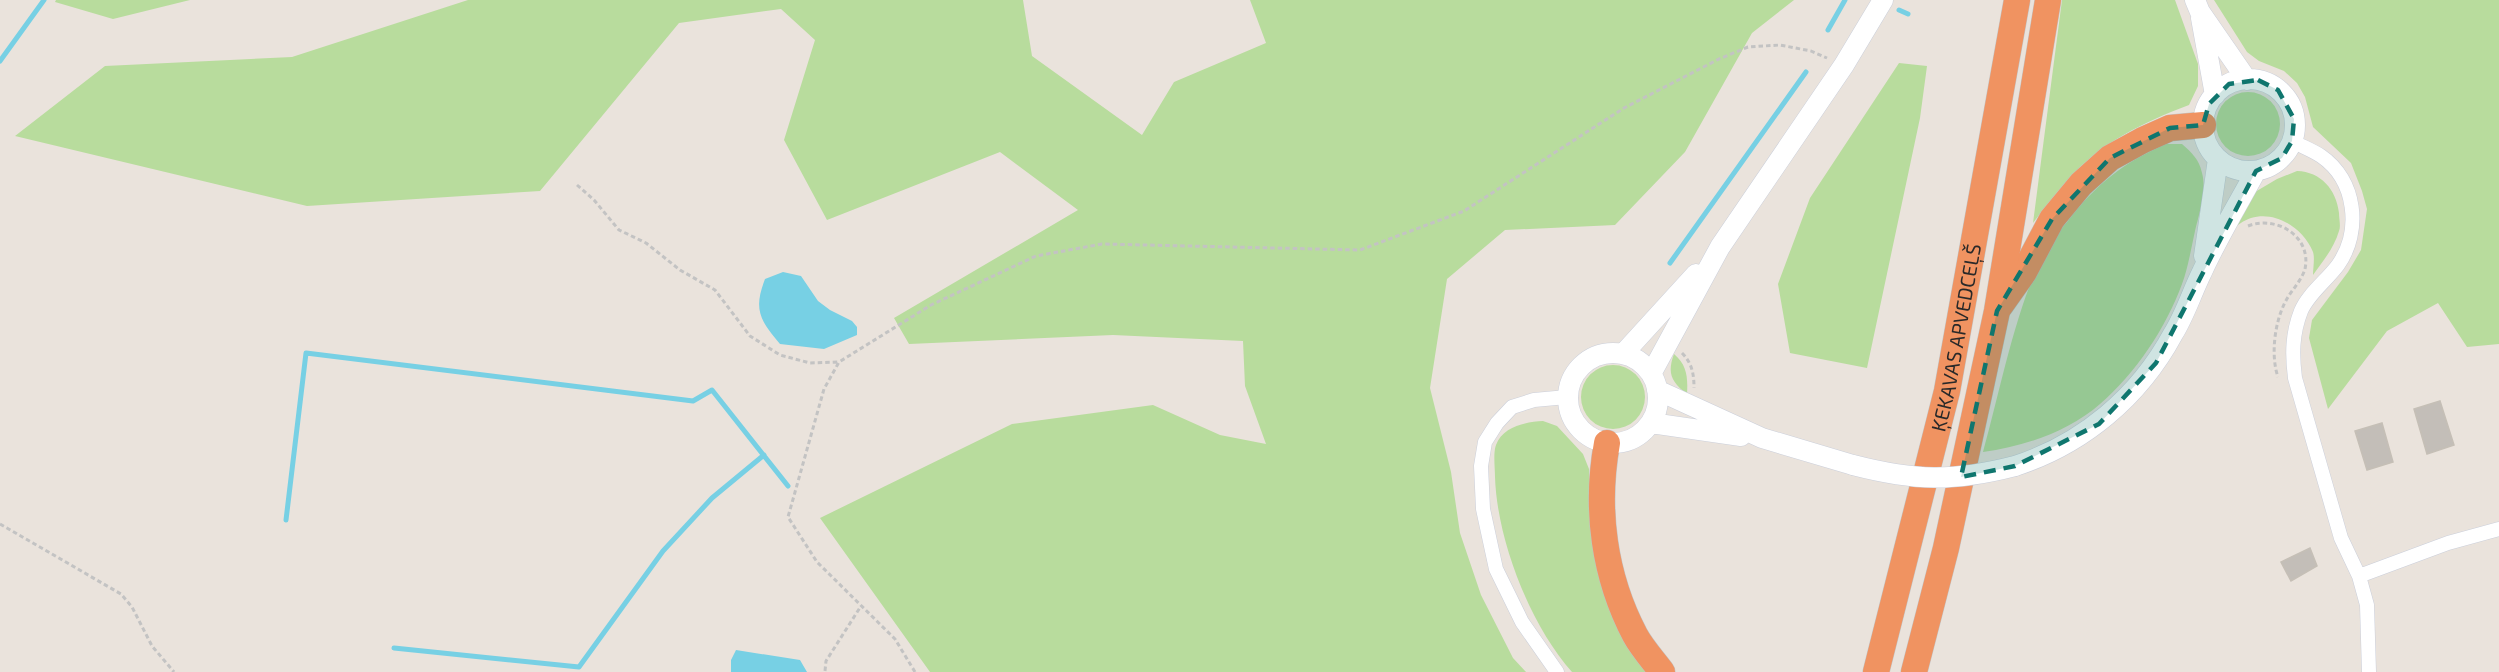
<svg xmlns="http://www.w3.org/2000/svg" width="2499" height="672" font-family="'Exo 2',sans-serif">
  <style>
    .green { fill: #b8dc9d }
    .water { fill: #77d0e4 }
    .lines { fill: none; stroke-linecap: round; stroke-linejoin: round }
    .stream { stroke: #77d0e4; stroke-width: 5 }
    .building { fill: #c3beb8; stroke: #c5bfb6; stroke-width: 1.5 }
    .street-casing { stroke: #cbcfda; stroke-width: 15 }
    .secondary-casing { stroke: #cbcfda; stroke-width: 21 }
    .highway-casing { stroke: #c3c3c3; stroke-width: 27 }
    .path { stroke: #c3c3c3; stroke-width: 3; stroke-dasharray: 4.5 3; stroke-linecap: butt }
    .street { stroke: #fff; stroke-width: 14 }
    .secondary { stroke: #fff; stroke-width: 20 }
    .highway { stroke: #f09361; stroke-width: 26 }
    .secondary-bridge-casing { stroke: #cbcfda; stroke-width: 21; stroke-linecap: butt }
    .secondary-bridge { stroke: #fff; stroke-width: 20 }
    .marked { fill: #0f766e; fill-opacity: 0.2; stroke: #0f766e; stroke-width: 4.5; stroke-dasharray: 12 8; stroke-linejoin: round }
    .labels { text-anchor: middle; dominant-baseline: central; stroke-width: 4.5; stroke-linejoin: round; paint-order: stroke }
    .street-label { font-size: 20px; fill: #292929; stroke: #fff }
  </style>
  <rect width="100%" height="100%" fill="#eae3dc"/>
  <path class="green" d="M56 0H190L113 19 55 2Z
    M468 0H1023L1032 56 1142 135 1174 82 1266 43 1250 0H1794L1752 33 1685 152 1615 225 1505 230 1447 279 1430 388 1451 472 1460 533 1481 595 1513 658 1526 672H930L820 518 1012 424 1153 405 1220 435 1266 444 1245 386 1243 341 1113 335 909 344 894 318 1078 210 1000 152 827 220 784 140 815 40 781 9 679 23 540 191 307 206 15 136 105 66 292 57Z
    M2062 0H2175L2198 64V86L2189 105C2144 122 2100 143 2068 180 2055 194 2044 209 2033 223Z
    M2214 0H2499V344L2467 347 2438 303 2387 331 2328 409 2309 338 2312 320 2348 272 2361 250 2367 209 2362 191 2351 163 2313 127 2305 97 2297 83 2284 71 2259 61 2247 52Z
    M1899 63 1927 66 1920 118 1867 368 1790 353 1778 284 1810 198Z
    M2216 124a32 32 0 1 1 64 0a32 32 0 1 1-64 0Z
    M2166 144H2182C2192 153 2199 159 2202 173 2207 191 2199 214 2195 231 2191 249 2188 268 2182 284 2166 328 2135 374 2100 404 2068 432 2025 446 1983 452 2001 388 2016 305 2047 247 2052 238 2060 230 2067 222 2095 185 2124 162 2166 144Z
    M2297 171C2321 172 2336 189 2339 213 2339 219 2341 226 2339 231 2334 248 2323 261 2313 275 2313 268 2315 258 2313 252 2304 229 2276 210 2251 218 2244 220 2237 226 2230 230L2255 192 2277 179Z
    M1674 354C1687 365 1688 377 1687 394 1671 382 1667 373 1674 354Z
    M1581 397a32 32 0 1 1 64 0a32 32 0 1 1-64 0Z
    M1543 421 1557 426 1583 454 1589 469 1590 516 1601 578 1651 672H1572C1530 625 1497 540 1495 477 1495 468 1493 453 1496 445 1503 426 1526 422 1543 421Z"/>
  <path class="water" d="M783 272 801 276 818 301 830 310 852 321 857 327V335L824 349 780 344C760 320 753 310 765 279Z
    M736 650 800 660 807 672H731V660Z"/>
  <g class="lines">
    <path class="stream" d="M1899 10 1908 14
      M1828 30 1845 0
      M0 61 44 0
      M1670 263 1806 72
      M286 520 306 353 693 401 712 390 788 486
      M394 648 579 667 663 551 712 498 764 455"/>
  </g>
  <path class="building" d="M2440 401 2454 445 2427 454 2414 409Z
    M2382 423 2393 462 2367 470 2355 431Z
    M2310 548 2317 566 2291 581 2281 562Z"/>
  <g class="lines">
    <defs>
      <path id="street" d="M2292 141C2301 146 2312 150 2321 156 2356 180 2362 231 2338 265 2327 280 2308 294 2301 311 2292 334 2292 355 2295 378L2341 538 2359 576 2367 605 2369 672
        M2359 576 2448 543 2499 529
        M1557 672 1522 622 1496 569 1483 509 1481 466 1485 442 1497 423 1512 407 1534 400 1567 397"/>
      <path id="secondary" d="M2195 0 2200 12 2247 80
        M2201 18 2215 95
        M2203 125a46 46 0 1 1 92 0a46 46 0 1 1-92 0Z
        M2204 256 2218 159
        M1568 398a45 45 0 1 1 90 0a45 45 0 1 1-90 0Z
        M1623 354 1696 274
        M1651 374 1720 247 1844 65 1883 0
        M1657 390 1762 438 1853 465
        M1651 423 1741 436
        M2015 466C2083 444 2139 397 2173 334 2185 315 2192 292 2202 272 2218 237 2238 204 2256 171"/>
      <g id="highway">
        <path d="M2000 306 2024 272 2052 219 2081 184 2110 158 2143 140 2170 128 2203 125"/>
        <path d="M1607 443C1595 509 1604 576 1635 635 1642 648 1653 660 1662 672"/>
        <path id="s1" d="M1876 672 1947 391 2017 0"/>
        <path d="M1914 672 1946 548 1997 311 2048 0"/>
      </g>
    </defs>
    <use href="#street" class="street-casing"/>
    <use href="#secondary" class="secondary-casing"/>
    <use href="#highway" class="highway-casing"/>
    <path class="path" d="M577 185 594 200 619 230 646 243 680 270 715 290 750 336 780 355 810 363 839 362
      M2248 226C2276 215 2312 236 2305 269 2302 279 2293 289 2288 297 2275 318 2270 354 2278 377
      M1682 353C1692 363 1694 374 1694 388
      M0 524 121 594 132 607 152 646 174 672
      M825 671 826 661 861 606
      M915 672 895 639 817 562 788 517 824 389 839 362 931 305 1036 256 1102 244 1360 250 1464 211 1624 108 1719 59 1748 47 1780 45 1811 51 1827 58"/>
    <use href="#street" class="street"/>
    <use href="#secondary" class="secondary"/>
    <use href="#highway" class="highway"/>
    <defs>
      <path id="secondary-bridge" d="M1853 465C1915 481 1953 482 2015 466"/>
    </defs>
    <use href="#secondary-bridge" class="secondary-bridge-casing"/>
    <use href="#secondary-bridge" class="secondary-bridge"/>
  </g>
  <path class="marked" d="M2258 80 2278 90 2294 119 2292 141 2282 158 2256 171 2156 363 2099 424 2015 466 1961 477 1997 311 2052 219 2110 158 2170 128 2203 125 2209 104 2229 84Z"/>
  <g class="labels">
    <g class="street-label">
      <text stroke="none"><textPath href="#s1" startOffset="344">ĶEKAVAS APVEDCEĻŠ</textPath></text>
    </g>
  </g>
</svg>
